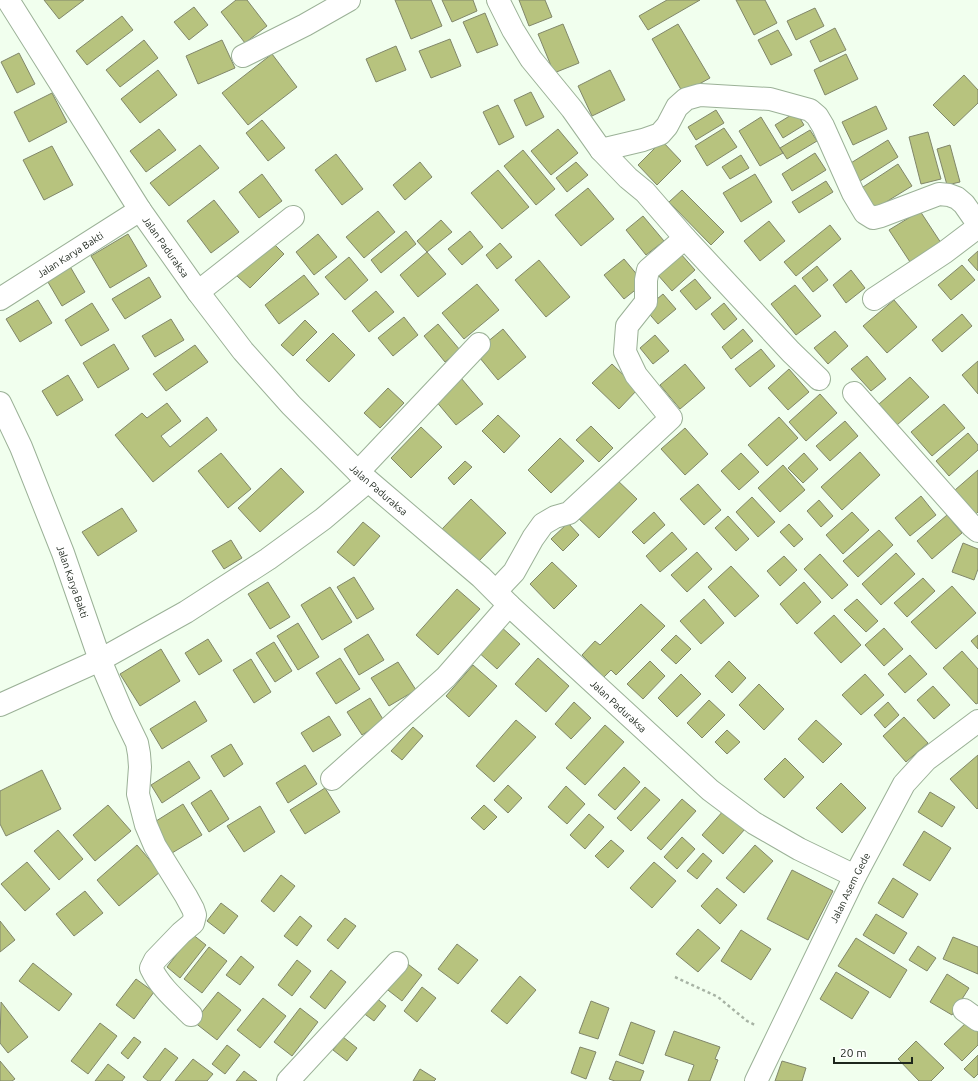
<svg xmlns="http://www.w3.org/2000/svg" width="978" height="1081" font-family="Ubuntu,sans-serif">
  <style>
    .building { fill: #b7c37e; stroke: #81876a }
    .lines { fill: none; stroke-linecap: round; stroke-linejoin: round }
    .minor-casing { stroke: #9bb197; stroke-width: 24 }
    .path { stroke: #a7b3a4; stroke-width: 2.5; stroke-dasharray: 3 3; stroke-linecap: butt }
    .minor { stroke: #fff; stroke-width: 22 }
    .labels { text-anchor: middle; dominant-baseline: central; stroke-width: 3.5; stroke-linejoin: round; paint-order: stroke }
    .street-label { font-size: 10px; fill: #1d261c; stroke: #fff }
  </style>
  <rect width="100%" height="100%" fill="#f1ffee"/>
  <path class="building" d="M44 0H84L59 19Z
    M236 0H247L267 26 245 43 221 12Z
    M395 0H431L442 26 411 39Z
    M442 0H473L477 11 452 22Z
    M519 0H545L552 17 529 26Z
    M667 0H700L648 30 639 16Z
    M736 0H765L777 23 754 35Z
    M194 7 208 25 189 40 174 22Z
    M815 8 824 26 796 40 787 21Z
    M485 13 498 45 477 53 463 22Z
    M122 16 133 30 87 65 76 51Z
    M563 24 579 63 554 73 538 34Z
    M678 24 710 78 683 93 652 39Z
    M835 28 846 50 820 62 810 41Z
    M778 30 792 55 771 65 758 40Z
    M450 39 461 66 431 78 419 51Z
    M144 40 158 58 120 87 106 70Z
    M222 40 235 68 198 84 186 56Z
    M396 46 406 70 376 82 366 59Z
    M19 53 35 84 17 93 1 62Z
    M272 54 297 87 248 125 222 93Z
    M846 54 858 79 825 95 814 70Z
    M158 70 177 95 140 123 121 99Z
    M610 70 625 100 592 116 578 86Z
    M964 75 978 90V103L954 126 933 105Z
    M531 92 544 117 526 126 514 100Z
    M52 93 67 122 29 142 14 112Z
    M498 105 514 137 499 145 483 112Z
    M876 106 887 129 853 145 842 122Z
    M716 110 724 123 696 140 688 127Z
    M796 112 804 125 783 138 775 125Z
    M761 117 783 153 760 166 739 131Z
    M262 120 285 148 268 161 246 133Z
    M724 128 737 147 707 166 695 146Z
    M159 129 176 150 146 172 130 151Z
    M558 129 578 153 551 175 531 151Z
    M810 130 817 141 787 159 780 148Z
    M928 132 941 179 921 184 909 137Z
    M888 140 898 157 857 183 846 166Z
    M662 141 681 161 657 185 638 165Z
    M200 145 219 168 169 206 150 183Z
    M950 145 960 182 947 185 937 149Z
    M52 146 73 185 44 200 23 160Z
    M523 150 555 189 536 205 504 166Z
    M815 153 826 170 792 191 782 174Z
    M336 154 363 189 342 205 315 170Z
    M741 155 749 168 730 179 722 167Z
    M420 162 432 177 405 200 393 185Z
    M576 162 588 175 567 192 556 178Z
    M898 164 912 186 873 210 860 189Z
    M498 170 529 207 502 229 471 193Z
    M262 174 282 201 259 218 239 192Z
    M755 174 772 202 741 222 723 193Z
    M826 181 833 192 799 213 792 202Z
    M588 188 614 219 581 246 555 215Z
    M682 190 724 232 711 245 669 202Z
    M214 200 239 232 211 253 187 221Z
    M378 211 395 232 364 258 346 237Z
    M920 211 943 246 912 265 889 230Z
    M643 216 664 241 646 255 626 230Z
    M441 220 452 232 427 252 417 241Z
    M769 221 785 241 760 261 744 241Z
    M830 225 841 239 796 276 784 262Z
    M406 231 416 244 381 273 371 260Z
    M470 231 483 247 462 265 448 249Z
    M128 234 147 266 110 288 91 256Z
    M318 234 337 257 314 275 296 252Z
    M271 241 284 254 250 288 237 276Z
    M500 243 512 257 497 269 486 255Z
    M978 251V271L968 260Z
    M427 252 446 274 418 297 400 275Z
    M680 253 695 270 672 291 657 274Z
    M349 257 368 280 345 300 325 277Z
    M624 259 644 283 624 299 604 275Z
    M539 260 570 297 546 317 515 280Z
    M68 263 85 292 62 306 45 277Z
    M962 265 975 280 951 300 938 285Z
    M817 266 828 280 813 292 802 278Z
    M851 270 865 288 846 303 833 285Z
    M304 275 319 294 279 324 265 305Z
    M149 277 161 297 125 319 112 299Z
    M695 279 711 298 696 310 680 291Z
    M477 284 499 310 464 339 442 313Z
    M795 285 821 316 796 335 771 304Z
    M376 291 394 312 369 332 352 311Z
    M663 294 676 309 658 324 645 309Z
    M38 300 52 323 20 342 6 319Z
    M894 300 917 327 887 353 863 326Z
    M92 303 109 330 81 346 65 320Z
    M724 303 737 319 724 330 711 314Z
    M962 314 972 326 942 352 932 340Z
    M404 317 418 335 393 356 378 338Z
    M171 319 184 340 155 357 142 336Z
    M305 320 317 332 293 356 281 345Z
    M438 324 460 350 445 362 424 336Z
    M503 329 526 357 498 380 475 352Z
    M743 329 753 341 731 359 722 347Z
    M835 331 848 346 828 364 814 348Z
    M333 333 355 355 329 382 306 360Z
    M655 335 669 351 653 364 640 348Z
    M114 344 129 369 98 388 83 363Z
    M195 345 208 362 166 391 153 374Z
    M761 349 775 366 750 387 735 369Z
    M867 356 886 379 871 391 851 369Z
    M978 361V394L962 375Z
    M612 364 638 389 619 409 592 383Z
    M685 364 705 388 680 409 660 385Z
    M789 369 809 392 788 410 768 388Z
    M68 375 83 400 57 416 42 391Z
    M910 377 929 397 897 425 879 404Z
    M461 378 483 404 456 425 435 400Z
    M388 388 404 403 380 428 364 413Z
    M820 394 837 413 806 441 789 422Z
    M167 403 181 421 161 436 170 447 207 417 217 430 153 482 115 435 142 413 147 418Z
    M944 404 965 428 932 456 911 432Z
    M498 415 520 436 504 453 482 431Z
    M779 417 798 438 767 466 748 445Z
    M845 421 858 436 830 461 816 446Z
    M591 426 613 448 599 462 576 440Z
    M421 427 442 447 411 478 391 458Z
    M685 428 708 454 685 475 661 449Z
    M968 433 978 445V450L949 476 936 461Z
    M560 438 584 461 551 493 528 470Z
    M860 452 880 475 842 510 821 487Z
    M221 453 251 489 228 508 198 471Z
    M741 453 759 472 739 490 721 471Z
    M804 453 818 469 803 483 788 468Z
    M465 461 472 467 454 485 448 478Z
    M783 465 805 490 780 512 758 488Z
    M281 468 304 492 260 532 238 508Z
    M978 470V512L976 514 955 490Z
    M615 478 637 499 599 538 577 517Z
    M698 484 721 510 704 525 680 499Z
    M921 496 936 515 910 536 895 518Z
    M752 497 775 522 758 537 736 512Z
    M471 499 506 533 477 563 442 529Z
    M819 500 833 516 821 527 807 511Z
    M122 508 137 531 98 556 82 532Z
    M654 512 665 525 644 544 632 532Z
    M852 512 869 530 843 554 826 535Z
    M947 515 962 533 932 559 917 541Z
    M728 516 749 539 736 551 715 528Z
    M363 522 380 536 354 566 337 552Z
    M568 523 579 535 563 551 551 539Z
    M789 524 803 539 794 547 780 532Z
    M879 530 893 545 858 577 843 561Z
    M672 532 687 549 660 572 646 556Z
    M231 540 242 558 224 569 212 551Z
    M963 543 978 549V569L974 580 952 572Z
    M697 552 712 569 687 592 671 575Z
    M896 553 915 574 881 605 862 584Z
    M820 554 848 585 832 599 804 569Z
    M784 556 797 570 780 586 767 571Z
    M552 562 577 586 554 609 530 584Z
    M731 566 759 596 735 617 708 587Z
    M354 577 374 609 357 619 337 587Z
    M923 578 935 591 907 617 894 603Z
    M268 582 290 617 270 629 248 594Z
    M804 582 821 602 797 624 780 604Z
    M952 586 976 613 936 649 911 622Z
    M330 587 352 622 322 640 301 605Z
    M457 589 480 609 438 655 416 635Z
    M704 599 724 623 701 644 680 621Z
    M857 599 878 621 866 632 844 610Z
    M641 604 665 626 616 675 611 670 604 677 582 655 595 641 600 645Z
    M834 615 861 645 841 663 814 633Z
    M298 623 319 657 298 670 277 636Z
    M499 625 520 644 497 669 476 650Z
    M884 628 903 649 884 666 865 645Z
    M368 634 384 660 359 675 344 649Z
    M676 635 691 649 676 664 661 650Z
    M978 635V649L971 641Z
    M208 639 222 661 199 675 185 653Z
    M274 642 292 671 275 682 256 653Z
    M161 649 180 681 140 706 120 674Z
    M962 651 978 669V703L976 704 943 668Z
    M910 655 927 674 905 693 888 674Z
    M340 658 360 689 336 704 316 673Z
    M538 658 569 686 546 712 515 684Z
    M251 659 271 692 254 703 233 670Z
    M650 661 665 676 643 699 627 684Z
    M729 661 746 678 732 693 715 676Z
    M398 662 416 690 389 706 371 678Z
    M473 665 497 686 469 717 446 696Z
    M681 674 701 694 677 717 658 698Z
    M865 674 884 695 861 715 842 695Z
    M759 684 784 709 764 730 739 705Z
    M933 686 950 705 934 719 917 700Z
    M370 698 384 721 362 735 347 712Z
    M709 700 725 715 702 738 687 723Z
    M195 701 207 721 162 749 150 729Z
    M574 702 591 718 571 739 555 724Z
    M888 702 899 715 885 728 874 715Z
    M329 716 341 735 313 752 301 733Z
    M904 717 928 743 906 762 883 736Z
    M516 720 536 737 494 782 476 766Z
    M816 720 842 744 823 763 798 739Z
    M605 725 624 742 585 785 566 768Z
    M413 727 423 736 402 760 391 751Z
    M727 730 740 742 727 754 715 742Z
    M231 744 243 764 224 777 211 756Z
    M978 755V808L977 809 950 779Z
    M785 758 804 777 784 798 764 779Z
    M189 761 200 778 162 803 151 785Z
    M305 765 317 784 288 803 276 783Z
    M624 767 640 782 615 810 598 795Z
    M42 770 61 809 6 836 0 824V791Z
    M841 783 866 808 842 833 816 808Z
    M508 785 522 798 508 813 494 800Z
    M566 786 585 804 567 824 548 807Z
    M645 787 660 800 631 831 617 818Z
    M325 788 340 812 305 834 290 810Z
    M211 790 229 819 209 832 191 803Z
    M930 792 955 807 942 827 918 812Z
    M682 799 696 811 661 850 647 838Z
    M183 804 202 835 172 853 153 823Z
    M108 805 131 831 95 861 73 835Z
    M484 805 497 817 484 830 471 818Z
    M260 806 275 832 244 852 227 826Z
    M724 810 745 829 723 854 702 835Z
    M589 814 604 827 585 849 570 835Z
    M58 830 83 859 59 880 34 851Z
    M924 831 951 848 930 881 903 865Z
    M682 837 695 849 677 869 664 857Z
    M611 840 624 851 608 868 595 856Z
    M137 845 160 872 119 906 97 880Z
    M755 845 773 861 744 893 726 878Z
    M703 853 712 861 697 879 687 871Z
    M27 862 50 889 25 911 1 884Z
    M654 862 676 881 652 908 630 888Z
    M792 870 833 891 808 940 767 919Z
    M281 875 295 886 274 912 261 901Z
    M893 878 918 894 903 918 878 903Z
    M717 888 737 905 720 924 701 906Z
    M85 891 103 913 74 936 56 914Z
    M221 903 238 916 224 934 207 921Z
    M876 914 907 933 894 954 863 935Z
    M300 916 312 926 297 946 284 936Z
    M345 918 356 926 338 949 327 940Z
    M0 921 15 940 0 952Z
    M698 929 720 948 698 972 676 954Z
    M741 930 771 949 751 980 721 961Z
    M192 934 206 945 180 978 167 967Z
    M953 937 978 947V974L943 959Z
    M856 938 907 970 890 998 838 966Z
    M457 944 478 960 458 984 438 969Z
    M918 946 936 958 927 971 909 960Z
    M209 947 227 961 202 993 184 979Z
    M241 956 254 967 240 985 226 975Z
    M297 960 311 971 292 996 278 985Z
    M404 961 422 975 402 1001 384 987Z
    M33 963 72 994 59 1011 19 981Z
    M331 970 346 982 325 1009 310 997Z
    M836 972 869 992 852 1019 820 999Z
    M947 974 969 988 952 1015 930 1002Z
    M520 976 536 990 507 1024 491 1011Z
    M136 979 154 992 134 1019 116 1005Z
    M422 987 436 998 417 1022 404 1011Z
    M218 992 241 1010 217 1040 194 1022Z
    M374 996 386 1006 374 1021 362 1012Z
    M263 998 286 1016 260 1048 237 1030Z
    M591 1001 609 1008 598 1039 579 1033Z
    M1 1002 28 1037 8 1053 0 1043Z
    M300 1008 318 1022 292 1056 274 1042Z
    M970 1019 978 1026V1045L962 1061 944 1044Z
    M631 1022 655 1031 643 1064 619 1055Z
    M100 1023 117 1036 88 1074 71 1061Z
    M674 1031 720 1047 715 1059 718 1060 710 1081H688L694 1065 665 1055Z
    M134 1037 141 1042 128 1059 121 1053Z
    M343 1037 357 1048 347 1061 333 1050Z
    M916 1041 944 1068 931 1081H919L898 1059Z
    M227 1045 240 1055 225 1074 212 1064Z
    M580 1047 596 1052 586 1079 571 1073Z
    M165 1048 178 1058 160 1081H148L143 1077Z
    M978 1055V1074L974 1078 964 1069Z
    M193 1059 213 1074 207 1081H175Z
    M0 1061 15 1079 12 1081H0Z
    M616 1061 644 1071 640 1081H615L609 1079Z
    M782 1061 806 1068 802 1081H775Z
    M108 1064 125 1077 122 1081H95Z
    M420 1069 436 1079 434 1081H413Z
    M244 1071 257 1081H236Z"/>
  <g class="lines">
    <defs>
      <g id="minor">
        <path id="s1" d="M8 0 140 210 198 292 243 351 291 405 358 472 481 577 509 605 710 790 754 823 799 849 855 876"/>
        <path d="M498 0 513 30 531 59 572 109 601 150 628 178 645 192 685 238 791 352 819 379"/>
        <path d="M243 56 305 25 349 0"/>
        <path d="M601 150 643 140 660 134 667 126 677 107 686 99 700 95 770 99 810 110 817 116 823 126 853 193 865 213 873 218 881 216 939 194 949 195 957 198 964 204 978 224"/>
        <path d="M198 292 293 217"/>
        <path id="s2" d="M0 299 140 210"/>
        <path d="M874 299 945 252 978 227"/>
        <path d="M854 393 972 526 978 531"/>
        <path id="s3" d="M0 403 21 447 63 553 100 660 123 714 137 743 139 754 140 767 138 794 146 825 155 846 186 896 193 909 195 915 193 923 181 933 155 960 151 968C160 987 177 1001 191 1015"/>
        <path d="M358 472 479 344"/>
        <path d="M496 591 514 572 533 538 543 524 555 517 569 513 671 418 636 375 625 352 627 326 646 302V280L648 270 685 238"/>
        <path d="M0 705 100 660 186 612 268 559 323 519 368 481"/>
        <path d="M332 779 446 677 509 605"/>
        <path d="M964 1010 978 1020"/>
        <path d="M288 1081 397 963"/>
        <path id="s4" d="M756 1081 855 876 904 784 926 760 978 721"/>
      </g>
    </defs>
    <use href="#minor" class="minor-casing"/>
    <path class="path" d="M675 977 718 997 747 1021 755 1025"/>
    <use href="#minor" class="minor"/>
  </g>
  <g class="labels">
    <g class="street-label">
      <text stroke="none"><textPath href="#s1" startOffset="293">Jalan Paduraksa</textPath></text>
      <text stroke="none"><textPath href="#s2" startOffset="83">Jalan Karya Bakti</textPath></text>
      <text stroke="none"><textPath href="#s1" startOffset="617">Jalan Paduraksa</textPath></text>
      <text stroke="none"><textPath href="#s3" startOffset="193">Jalan Karya Bakti</textPath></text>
      <text stroke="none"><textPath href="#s1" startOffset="940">Jalan Paduraksa</textPath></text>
      <text stroke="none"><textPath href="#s4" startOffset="215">Jalan Asem Gede</textPath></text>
    </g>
  </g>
  <path d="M834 1057v6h78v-6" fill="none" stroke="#1d261c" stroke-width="2"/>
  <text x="840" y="1057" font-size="12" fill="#1d261c" stroke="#ffffff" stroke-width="3" paint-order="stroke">20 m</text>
</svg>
